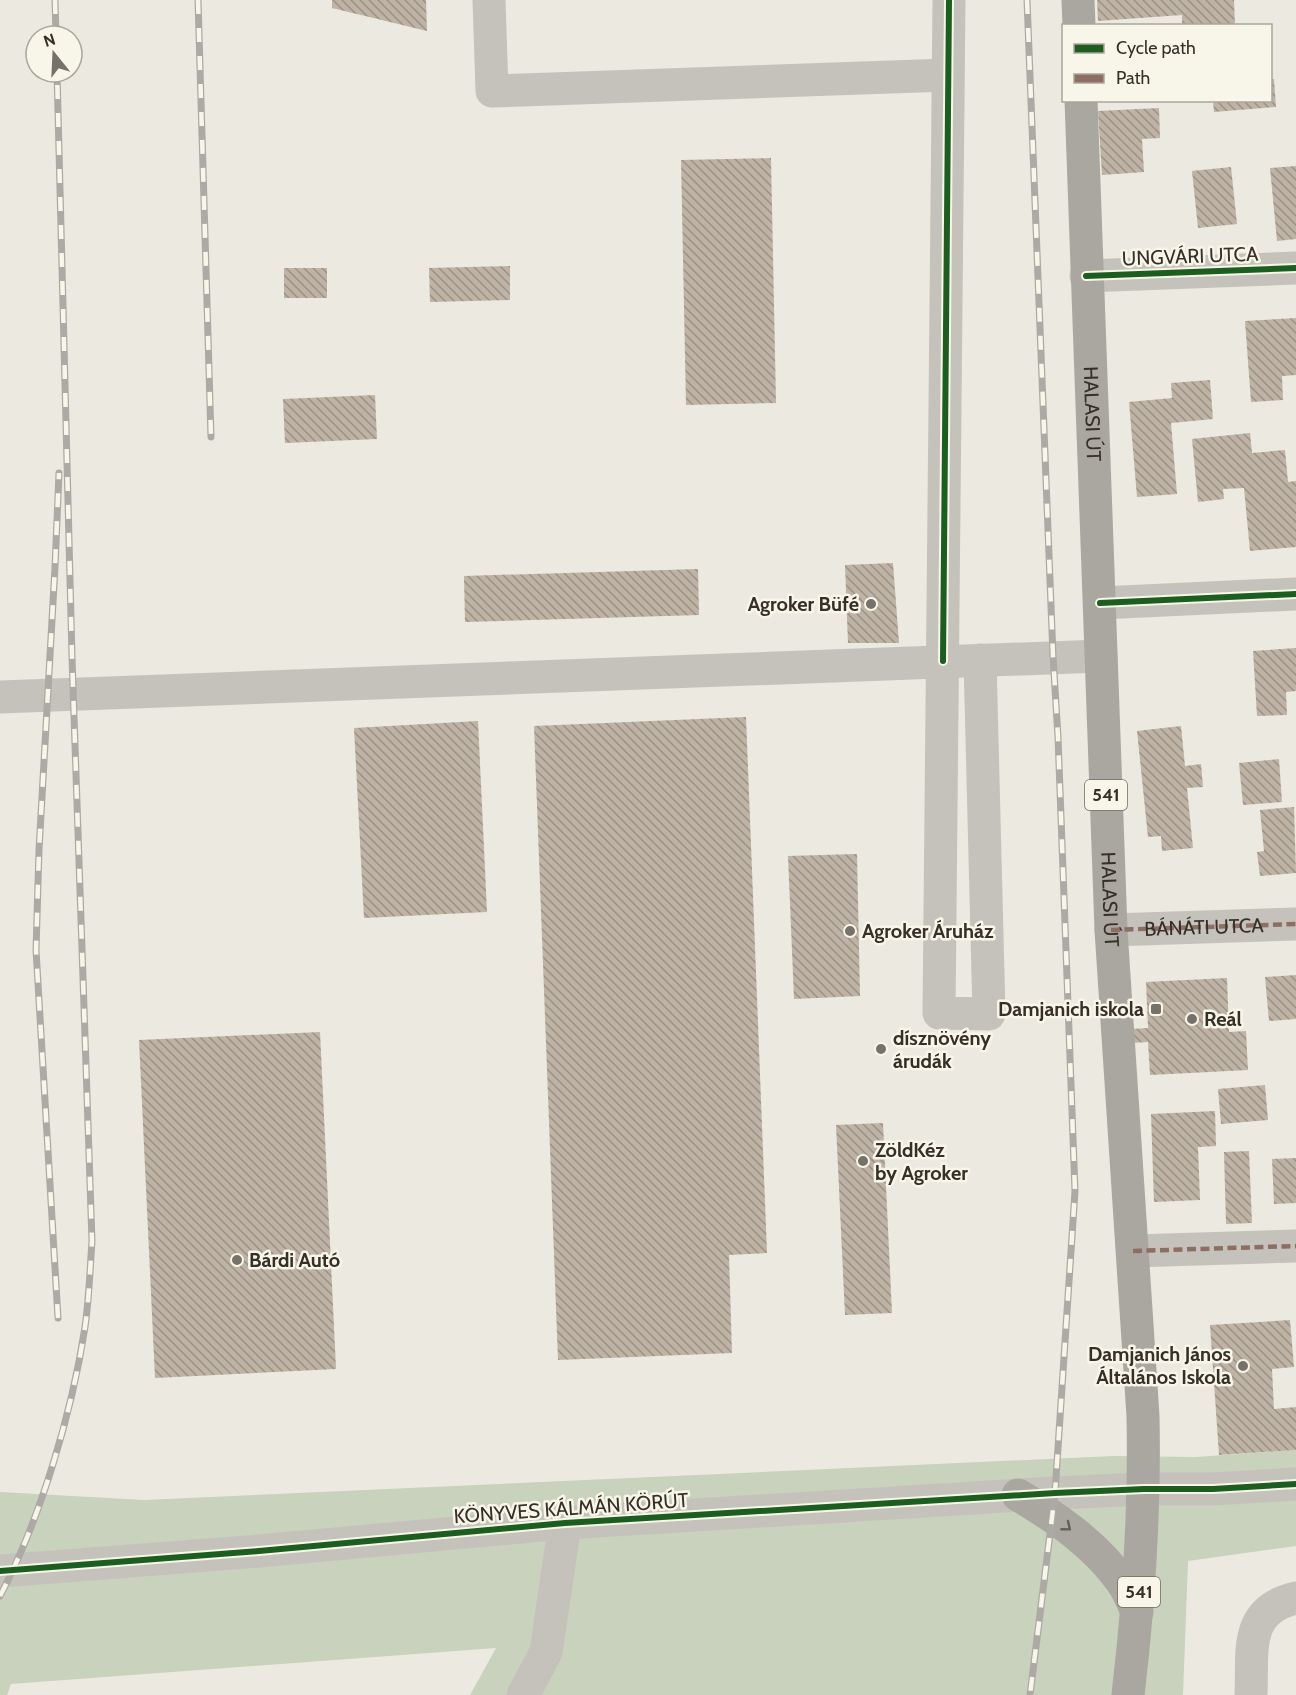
<svg xmlns="http://www.w3.org/2000/svg" width="1296" height="1695" font-family="Cabin,sans-serif">
  <style>
    .green { fill: #c8d2bc }
    .building { fill: url(#building-back-hatch) }
    .lines { fill: none; stroke-linecap: round; stroke-linejoin: round }
    .minor { stroke: #c5c2bb; stroke-width: 33 }
    .major { stroke: #aaa7a0; stroke-width: 33 }
    .rail-casing { stroke: #adaaa5; stroke-width: 7 }
    .rail { stroke: #f8f5e9; stroke-width: 4.5; stroke-dasharray: 14; stroke-linecap: butt }
    .quiet { stroke: #8d6e63; stroke-width: 4.5; stroke-dasharray: 9 4.5; stroke-linecap: butt }
    .cycleway-casing { stroke: #f8f5e9; stroke-width: 10 }
    .cycleway { stroke: #1b5e20; stroke-width: 6 }
    .oneway { stroke: #646059 }
    .poi-dot { fill: #767169; stroke: #f8f5e9; stroke-width: 2 }
    .labels { text-anchor: middle; dominant-baseline: central; stroke-width: 5; stroke-linejoin: round; paint-order: stroke }
    .shield { fill: #f8f5e9; stroke: #706b63; stroke-width: 1.5 }
    .shield-label { font-size: 18px; font-weight: bold; fill: #363029 }
    .street-label { font-size: 20px; fill: #363029; stroke: #f8f5e9 }
    .poi-label { font-size: 20px; font-weight: bold; fill: #363029; stroke: #f8f5e9; text-anchor: start }
  </style>
  <defs>
    <pattern id="building-back-hatch" width="6" height="6" patternUnits="userSpaceOnUse" patternTransform="scale(1.5)"><rect width="6" height="6" fill="#beb3a4"/><path d="M-1 5l2 2M0 0l6 6M5-1l2 2" fill="none" stroke="#9b9286"/></pattern>
  </defs>
  <rect width="100%" height="100%" fill="#ece9e1"/>
  <path class="green" d="M1296 1450V1546L1188 1561 1183 1695H470L496 1648 11 1684 7 1695H0V1492L144 1500 1114 1456 1196 1457Z"/>
  <path class="building" d="M332 0H426L427 31 332 8Z
    M1097 0H1234L1235 26H1182V15L1098 21Z
    M1270 79H1274L1276 107 1214 112 1213 100H1270Z
    M1159 108 1160 138 1142 139 1144 172 1102 175 1098 111Z
    M771 158 776 403 686 405 681 160Z
    M1296 166V239L1277 241 1270 168Z
    M1231 167 1237 224 1198 228 1192 171Z
    M510 266V300L430 302 429 268Z
    M284 268H327V298H284Z
    M1296 318V375L1282 376 1283 400 1251 402 1245 321Z
    M1210 380 1213 419 1171 423 1177 494 1137 497 1129 402 1172 398 1171 383Z
    M375 395 377 439 285 443 283 399Z
    M1250 433 1252 453 1285 450 1288 482 1296 481V547L1250 551 1244 488 1223 489 1224 499 1198 502 1192 439Z
    M893 563 899 643H848L845 565Z
    M698 569 699 615 465 622 464 576Z
    M1296 648V691L1286 692 1287 715 1257 716 1253 651Z
    M746 717 767 1253 729 1255 732 1353 558 1360 534 726Z
    M478 721 487 912 364 918 354 728Z
    M1181 726 1185 766 1201 764 1203 787 1187 788 1193 848 1162 851 1161 836 1148 837 1137 731Z
    M1279 759 1282 802 1243 805 1239 763Z
    M1294 807 1296 873 1260 876 1257 852 1264 851 1260 810Z
    M857 854 860 996 794 999 788 856Z
    M1296 975V1019L1269 1021 1265 977Z
    M1227 978 1229 1032 1246 1031 1248 1070 1150 1075 1148 1042 1132 1043 1131 1029 1148 1028 1146 982Z
    M320 1032 336 1369 155 1378 139 1040Z
    M1265 1085 1268 1120 1221 1124 1218 1089Z
    M1215 1111 1216 1146 1198 1147 1200 1200 1154 1202 1151 1114Z
    M883 1123 892 1313 845 1315 836 1125Z
    M1249 1151 1252 1223 1226 1224 1224 1152Z
    M1296 1158V1203L1274 1204 1272 1159Z
    M1290 1320 1294 1367 1272 1369 1274 1409 1296 1407V1450L1219 1455 1210 1325Z"/>
  <g class="lines">
    <g class="minor">
      <path d="M489 0 492 91 948 75"/>
      <path d="M949 0 939 1013 989 1014 980 660"/>
      <path d="M1086 276 1296 268"/>
      <path d="M1100 603 1296 594"/>
      <path d="M0 697 1101 656"/>
      <path id="s1" d="M1111 930 1296 924"/>
      <path d="M1133 1251 1296 1246"/>
      <path d="M0 1571 259 1551 565 1523 1055 1493 1144 1489H1213L1296 1484"/>
      <path d="M523 1695 546 1652 565 1523"/>
      <path d="M1251 1695C1253 1652 1243 1610 1296 1598"/>
    </g>
    <g class="major">
      <path d="M1078 0 1079 26"/>
      <path id="s2" d="M1081 100 1111 930 1143 1416C1145 1510 1139 1602 1128 1695"/>
      <path d="M1018 1495C1057 1518 1096 1545 1122 1582 1128 1591 1133 1602 1137 1612"/>
    </g>
    <defs>
      <path id="rail" d="M55 0 56 36
        M198 0 211 437
        M1027 0 1053 656 1058 737 1075 1191 1055 1493 1030 1695
        M58 1318 36 950 39 850 55 567 59 473
        M0 1596C40 1520 72 1413 85 1327 89 1299 90 1270 92 1241L72 657 57 72"/>
    </defs>
    <use href="#rail" class="rail-casing"/>
    <use href="#rail" class="rail"/>
    <path class="quiet" d="M1111 930 1296 924
      M1133 1251 1296 1246"/>
    <defs>
      <path id="cycleway" d="M1086 276 1296 268
        M1100 603 1296 594
        M943 661 949 0
        M0 1571 259 1551 565 1523 1055 1493 1144 1489H1213L1296 1484"/>
    </defs>
    <use href="#cycleway" class="cycleway-casing"/>
    <use href="#cycleway" class="cycleway"/>
  </g>
  <defs><path id="oneway-chevron" d="M-2-3.5L2.5 0L-2 3.5" fill="none" stroke-width="1.6" stroke-linecap="round" stroke-linejoin="round" transform="scale(1.5)"/></defs>
  <use class="oneway" href="#oneway-chevron" transform="translate(1067 1527) rotate(39)"/>
  <g class="poi-dot">
    <circle cx="871" cy="604" r="6"/>
    <circle cx="850" cy="931" r="6"/>
    <rect x="1150" y="1003" width="12" height="12" rx="3"/>
    <circle cx="1192" cy="1019" r="6"/>
    <circle cx="881" cy="1049" r="6"/>
    <circle cx="863" cy="1161" r="6"/>
    <circle cx="237" cy="1260" r="6"/>
    <circle cx="1243" cy="1366" r="6"/>
  </g>
  <g class="labels">
    <g class="shield">
      <rect x="1085" y="780" width="42" height="30" rx="4.5"/>
      <rect x="1118" y="1577" width="42" height="30" rx="4.5"/>
    </g>
    <g class="shield-label">
      <text x="1106" y="795">541</text>
      <text x="1139" y="1592">541</text>
    </g>
    <g class="street-label">
      <text transform="translate(1190 256) rotate(-2)">UNGVÁRI UTCA</text>
      <text stroke="none"><textPath href="#s2" startOffset="314">HALASI ÚT</textPath></text>
      <text stroke="none"><textPath href="#s2" startOffset="800">HALASI ÚT</textPath></text>
      <text stroke="none"><textPath href="#s1" startOffset="93">BÁNÁTI UTCA</textPath></text>
      <text transform="translate(571 1508) rotate(-4)">KÖNYVES KÁLMÁN KÖRÚT</text>
    </g>
    <g class="poi-label">
      <text x="859" y="604" text-anchor="end">Agroker Büfé</text>
      <text x="862" y="931">Agroker Áruház</text>
      <text x="1144" y="1009" text-anchor="end">Damjanich iskola</text>
      <text x="1204" y="1019">Reál</text>
      <text x="893" y="1038">dísznövény<tspan x="893" dy="23">árudák</tspan></text>
      <text x="875" y="1150">ZöldKéz<tspan x="875" dy="23">by Agroker</tspan></text>
      <text x="249" y="1260">Bárdi Autó</text>
      <text x="1231" y="1354" text-anchor="end">Damjanich János<tspan x="1231" dy="23">Általános Iskola</tspan></text>
    </g>
  </g>
  <rect x="1062" y="24" width="210" height="78" fill="#f8f5e9" stroke="#aaa69c" stroke-width="1.5"/>
  <rect x="1074" y="44" width="30" height="9" fill="#1b5e20" stroke="#aaa69c" stroke-width="1.5"/>
  <text x="1116" y="54" font-size="18" fill="#363029">Cycle path</text>
  <rect x="1074" y="74" width="30" height="9" fill="#8d6e63" stroke="#aaa69c" stroke-width="1.5"/>
  <text x="1116" y="84" font-size="18" fill="#363029">Path</text>
  <g transform="translate(54 54) rotate(342)"><circle r="28" fill="#f8f5e9" stroke="#aaa69c" stroke-width="1.5"/>
  <path d="M0-4.5L10 22L0 15L-10 22Z" fill="#767169"/>
  <text y="-9" font-size="16" font-weight="bold" text-anchor="middle" fill="#363029">N</text>
  </g>
</svg>
